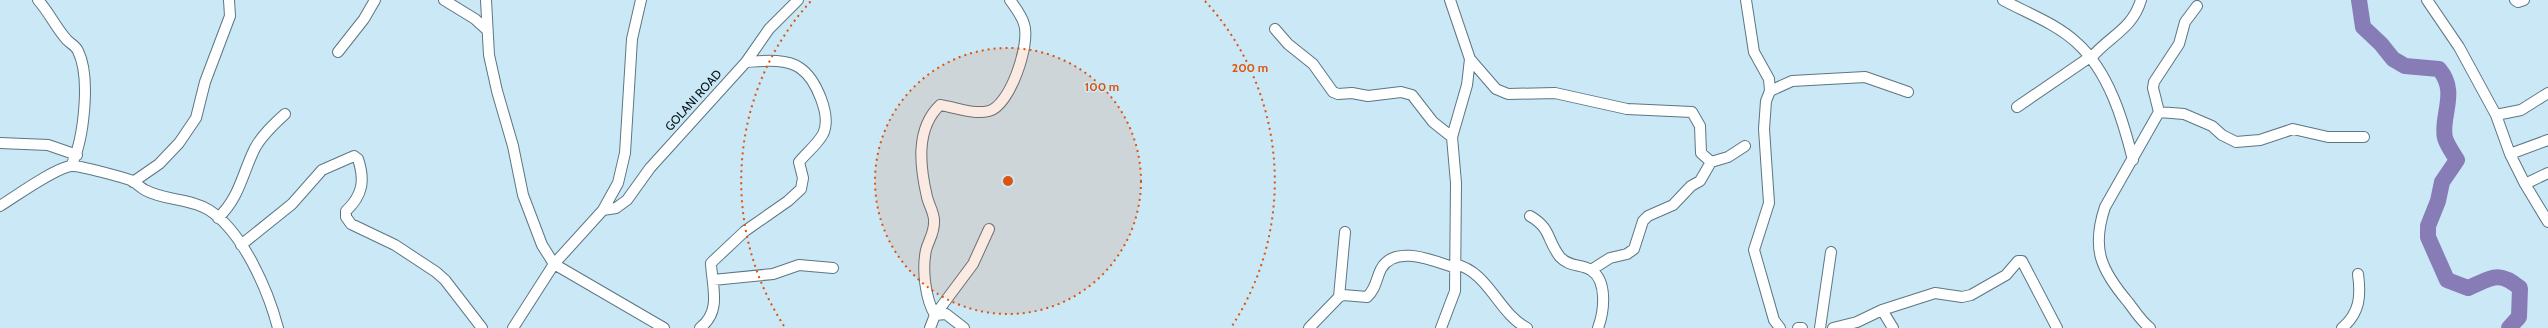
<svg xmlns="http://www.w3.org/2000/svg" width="2548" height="328" font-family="Cabin,sans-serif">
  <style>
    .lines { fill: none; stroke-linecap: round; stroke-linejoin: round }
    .river { stroke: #887cb7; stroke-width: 16 }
    .minor-casing { stroke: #5c7683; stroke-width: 12 }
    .minor { stroke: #fff; stroke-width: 10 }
    .ring { fill: none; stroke: #dd550c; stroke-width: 2; stroke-dasharray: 2 4 }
    .labels { text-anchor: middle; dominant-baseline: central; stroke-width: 3; stroke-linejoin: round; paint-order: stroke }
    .street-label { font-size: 12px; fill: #061015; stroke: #cbe8f6 }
    .centre { fill: #dd550c; stroke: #cbe8f6; stroke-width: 2 }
    .ring-label { font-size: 12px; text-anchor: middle; font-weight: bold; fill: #dd550c; stroke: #cbe8f6; stroke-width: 3; stroke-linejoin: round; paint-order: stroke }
  </style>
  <rect width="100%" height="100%" fill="#cbe8f6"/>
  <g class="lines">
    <path class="river" d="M2359 0 2363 27 2381 44 2393 59 2405 66 2439 69C2459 92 2440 117 2445 138 2447 145 2453 153 2457 160L2442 182 2438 201 2428 226V237L2447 280 2468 288C2492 278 2498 270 2520 288L2519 317 2509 328"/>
    <defs>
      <path id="minor" d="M38 0C49 12 56 28 67 40 71 44 76 46 78 51 91 77 84 140 71 166
        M444 0 475 19 486 29
        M486 0 489 55 497 91 513 146 523 195 542 245 554 264 664 328
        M1746 0 1754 52 1769 79 1770 91
        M2003 0C2027 13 2057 24 2077 43 2109 72 2123 120 2133 160
        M2427 0 2459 47 2496 115 2510 154 2525 184 2548 222
        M2515 0 2518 2 2524 0
        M1275 29 1288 44 1313 64 1333 92 1338 94 1352 93 1368 96 1401 92 1412 95 1433 122 1452 137
        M338 52 364 19 375 0
        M2091 58C2109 36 2132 30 2141 0
        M1470 59 1496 89 1508 94 1555 93 1627 109 1692 112 1700 126 1701 153 1711 162
        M2017 107 2090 57
        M2159 112 2153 88 2154 82 2179 44 2185 22 2197 6
        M2496 115 2521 110 2548 93
        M0 143 48 145 77 155
        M2510 154 2548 140
        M1711 162 1728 157 1745 146
        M133 182 159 164 179 143 196 118 205 82 230 16 229 0
        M2525 184 2548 173
        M0 206C16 196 55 168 71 166 79 165 125 178 133 181 137 184 141 188 145 190 165 201 190 198 209 210 243 232 268 290 278 328
        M603 210 616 208 627 200 650 168 746 62 769 29 798 0
        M1530 216C1552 229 1546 239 1560 257 1569 267 1581 264 1591 270 1608 281 1604 312 1598 328
        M218 218C240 197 242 174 255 148 262 135 274 124 285 114
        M241 245 292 204 322 170 354 156 358 159C365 180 363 195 346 211V217L351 224 395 245 436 272 445 280 482 328
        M1455 264C1489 272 1498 313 1527 328
        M1591 270 1610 258 1627 254 1634 249 1643 221 1648 216 1673 205 1691 186 1700 181 1711 162
        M713 280 773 274 799 265 833 268
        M1339 297 1345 232
        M1882 310 1893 328
        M935 315 973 264 989 229
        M935 315 946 314 964 328
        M513 328 554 264 603 210 618 183 625 153 632 39 641 0
        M700 328C722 311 712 287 711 263L745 231 788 201 801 189 803 178 799 162C807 152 817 145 823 134 832 116 816 79 800 68 786 58 762 61 746 62
        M930 328 935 315C925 298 922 269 926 250 929 239 935 232 934 220 934 213 929 205 927 197 920 167 915 129 940 105 955 107 973 115 989 111 1010 106 1031 43 1024 24 1022 16 1015 7 1010 0
        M1309 328 1339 297 1343 295 1367 297C1376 289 1376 279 1381 269 1395 243 1436 262 1456 268
        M1441 328 1455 291 1456 183 1452 137 1467 85 1470 59 1450 0
        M1780 328 1774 320 1754 250 1769 203 1764 129 1766 101 1770 91 1792 81 1865 77 1908 92
        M1798 328H1802
        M1820 328 1831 252
        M1833 328 1857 322 1882 310 1935 293 1962 297 1971 295 2006 275 2018 261H2022L2057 328
        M2150 328C2141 321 2135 311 2128 302 2101 270 2091 249 2105 207L2159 112 2184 114 2212 126 2222 135 2236 142 2260 140 2293 129 2328 137H2364
        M2342 328C2360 313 2361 296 2358 274"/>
    </defs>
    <use href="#minor" class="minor-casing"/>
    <use href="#minor" class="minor"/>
  </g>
  <circle cx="1008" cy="181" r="133" fill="#dd550c" fill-opacity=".12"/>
  <g class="ring">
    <circle cx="1008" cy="181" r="133"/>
    <path d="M784 326A267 267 0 0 1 811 1M1205 1A267 267 0 0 1 1232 326"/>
  </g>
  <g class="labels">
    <g class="street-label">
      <text transform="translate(693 100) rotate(-48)">GOLANI ROAD</text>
    </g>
  </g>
  <circle cx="1008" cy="181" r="6" class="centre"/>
  <g class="ring-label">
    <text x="1250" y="72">200 m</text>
    <text x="1102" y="91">100 m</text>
  </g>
</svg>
